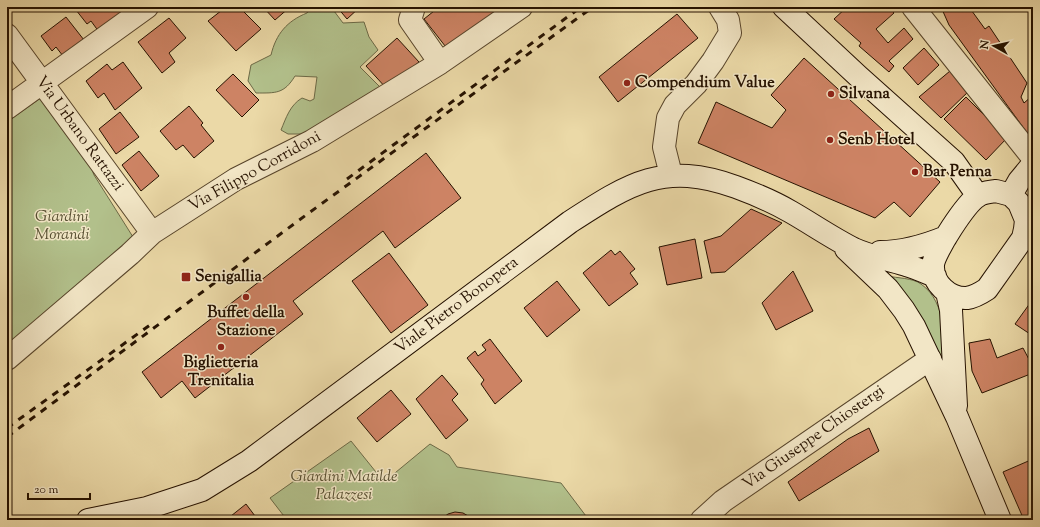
<svg xmlns="http://www.w3.org/2000/svg" width="1040" height="527" font-family="'Sorts Mill Goudy',serif">
  <style>
    .green { fill: #b2c08b; stroke: #6c6946 }
    .building { fill: #cd8364; stroke: #261200 }
    .lines { fill: none; stroke-linecap: round; stroke-linejoin: round }
    .street-casing { stroke: #57442a; stroke-width: 24 }
    .secondary-casing { stroke: #261200; stroke-width: 24 }
    .street { stroke: #f2e6c6; stroke-width: 22 }
    .secondary { stroke: #f2e6c6; stroke-width: 22 }
    .rail { stroke: #261200; stroke-width: 3; stroke-dasharray: 7 7; stroke-linecap: butt }
    .poi-dot { fill: #8f2418; stroke: #f2e6c6; stroke-width: 1.5 }
    .labels { text-anchor: middle; dominant-baseline: central; stroke-width: 3; stroke-linejoin: round; paint-order: stroke }
    .poi-label { font-size: 16px; font-weight: bold; fill: #261200; stroke: #f2e6c6; text-anchor: start }
    .street-label { font-size: 16px; fill: #261200; stroke: #f2e6c6 }
    .park-label { font-size: 16px; font-style: italic; fill: #574f31; stroke: #f2e6c6 }
  </style>
  <rect width="100%" height="100%" fill="#ebd9a7"/>
  <filter id="stains"><feTurbulence type="fractalNoise" baseFrequency=".005" numOctaves="4"/><feColorMatrix values="0 0 0 0 .2 0 0 0 0 .09 0 0 0 0 .02 0 0 0 .5 -.17"/></filter>
  <radialGradient id="worn" r=".72"><stop offset=".6" stop-color="#630" stop-opacity="0"/><stop offset="1" stop-color="#630" stop-opacity=".3"/></radialGradient>
  <path class="green" d="M311 7H331L343 23 364 22 369 37 378 50 360 67 381 88 307 134H288L281 130C286 118 290 105 302 98L310 101 314 99 317 77 295 76C284 94 276 93 256 93L248 81 251 65 271 55C276 34 287 21 307 13Z
    M45 95 87 163 91 167 94 175 133 237 7 345V122Z
    M887 276C897 278 913 278 921 284 948 303 944 345 946 374L932 339 917 312Z
    M351 441 384 482 430 444 449 455 457 467 561 483 589 520H287L270 498Z"/>
  <path class="building" d="M79 7H122L125 10 99 32 91 21 87 24 76 10Z
    M226 7H239L261 29 236 51 208 21Z
    M263 7H290L275 20Z
    M337 7H360L347 19Z
    M439 7H499L505 14 449 51 424 19Z
    M847 7H889L894 13 876 29 888 43 904 28 913 39 889 61 894 66 889 72 859 46 861 43 834 19Z
    M941 7H969L985 29 989 26 1027 83 1021 97 1024 103 1032 96 1030 92 1033 89V141L949 25Z
    M677 14 698 38 618 102 599 77Z
    M66 17 84 40 63 56 56 47 52 51 41 36Z
    M169 18 186 38 169 53 175 62 162 73 138 42Z
    M397 38 419 62 387 89 366 66Z
    M924 48 939 65 918 85 903 68Z
    M804 58 940 182 910 217 894 202 875 218 698 143 716 102 772 128 786 110 771 95Z
    M123 62 142 88 115 110 104 93 98 98 86 81 107 64 112 70Z
    M950 71 970 90 941 118 919 97Z
    M233 74 259 100 242 117 216 90Z
    M966 97 1007 138 986 160 944 119Z
    M189 106 203 123 201 125 214 141 194 158 183 145 176 150 160 131Z
    M120 112 139 137 116 154 99 129Z
    M139 151 159 176 141 191 122 165Z
    M426 153 461 198 395 248 383 231 293 301 303 314 195 398 182 381 161 398 142 372Z
    M751 209 782 223 725 272 711 273 704 241 721 236Z
    M695 239 702 278 667 285 659 247Z
    M611 250 615 255 620 251 635 269 630 273 638 284 609 306 583 273Z
    M389 253 428 305 391 333 352 281Z
    M793 271 813 311 776 330 762 303Z
    M557 281 580 310 547 337 524 308Z
    M1033 299V336L1015 324Z
    M490 339 522 381 495 404 481 384 484 380 467 358 475 351 478 356 486 350 482 345Z
    M990 339 997 358 1023 348 1033 367V373L982 393 972 371 969 343Z
    M442 375 458 394 452 400 468 420 446 439 416 399Z
    M391 390 411 414 377 442 357 418Z
    M869 428 879 451 799 501 788 482 848 439Z
    M1033 459V520H1024L1003 472Z
    M246 504 258 520H226Z
    M455 512 463 513 475 520H440L448 514Z"/>
  <g class="lines">
    <defs>
      <path id="street" d="M414 7 410 20 440 63
        M913 7 1033 158
        M7 35 152 233
        M7 108 147 7
        M671 175 664 147 668 118 675 105 696 84 713 61 730 33 728 20 720 7
        M7 359 130 254 152 233 236 179 312 141 440 63 521 7
        M702 520 723 501 930 359"/>
      <path id="secondary" d="M784 7 858 76 954 162 978 196
        M996 191 1011 195 1019 203 1026 220 1025 229 1023 238 987 289C981 293 974 297 967 298 949 299 932 283 933 265 934 252 966 203 978 196 983 192 989 192 996 191Z
        M1011 195 1019 181 1033 164
        M846 249 888 289 904 310 914 326 957 417 1000 520
        M880 252C904 252 924 246 946 237
        M947 292 951 310 956 406
        M88 520 147 508 202 490 249 461 570 222C630 183 664 161 736 187 755 194 774 202 791 212 812 224 832 238 854 249 871 257 889 259 906 265 916 268 925 272 935 276"/>
    </defs>
    <use href="#street" class="street-casing"/>
    <use href="#secondary" class="secondary-casing"/>
    <use href="#street" class="street"/>
    <use href="#secondary" class="secondary"/>
    <path class="rail" d="M347 179 581 7
      M7 428 150 325
      M7 437 306 215 593 7"/>
  </g>
  <g class="poi-dot">
    <circle cx="627" cy="83" r="4"/>
    <circle cx="831" cy="94" r="4"/>
    <circle cx="830" cy="140" r="4"/>
    <circle cx="915" cy="172" r="4"/>
    <rect x="181" y="272" width="10" height="10" rx="2"/>
    <circle cx="246" cy="297" r="4"/>
    <circle cx="221" cy="347" r="4"/>
  </g>
  <g class="labels">
    <g class="poi-label">
      <text x="635" y="83">Compendium Value</text>
      <text x="839" y="94">Silvana</text>
      <text x="838" y="140">Senb Hotel</text>
      <text x="923" y="172">Bar Penna</text>
      <text x="195" y="277">Senigallia</text>
      <text x="246" y="313" text-anchor="middle">Buffet della<tspan x="246" dy="18">Stazione</tspan></text>
      <text x="221" y="363" text-anchor="middle">Biglietteria<tspan x="221" dy="18">Trenitalia</tspan></text>
    </g>
    <g class="street-label">
      <text transform="translate(79 134) rotate(54)">Via Urbano Rattazzi</text>
      <text transform="translate(255 172) rotate(-29)">Via Filippo Corridoni</text>
      <text transform="translate(457 306) rotate(-37)">Viale Pietro Bonopera</text>
      <text transform="translate(814 438) rotate(-35)">Via Giuseppe Chiostergi</text>
    </g>
    <g class="park-label">
      <text x="62" y="217">Giardini<tspan x="62" dy="18">Morandi</tspan></text>
      <text x="344" y="477">Giardini Matilde<tspan x="344" dy="18">Palazzesi</tspan></text>
    </g>
  </g>
  <rect width="1040" height="527" fill="none" stroke="#ebd9a7" stroke-width="24"/>
  <rect x="8" y="8" width="1024" height="511" fill="none" stroke="#261200" stroke-width="2"/>
  <rect x="12" y="12" width="1016" height="503" fill="none" stroke="#261200"/>
  <g transform="translate(994 46) rotate(278)" stroke="#f2e6c6" stroke-width="3" paint-order="stroke">
  <path d="M0-3L7 15L0 10L-7 15Z" fill="#261200"/>
  <text y="-6" font-size="11" font-weight="bold" text-anchor="middle" fill="#261200">N</text>
  </g>
  <path d="M28 493v6h62v-6" fill="none" stroke="#261200" stroke-width="2"/>
  <text x="34" y="493" font-size="12" fill="#261200" stroke="#f2e6c6" stroke-width="3" paint-order="stroke">20 m</text>
  <rect width="100%" height="100%" filter="url(#stains)"/>
  <rect width="100%" height="100%" fill="url(#worn)"/>
</svg>
